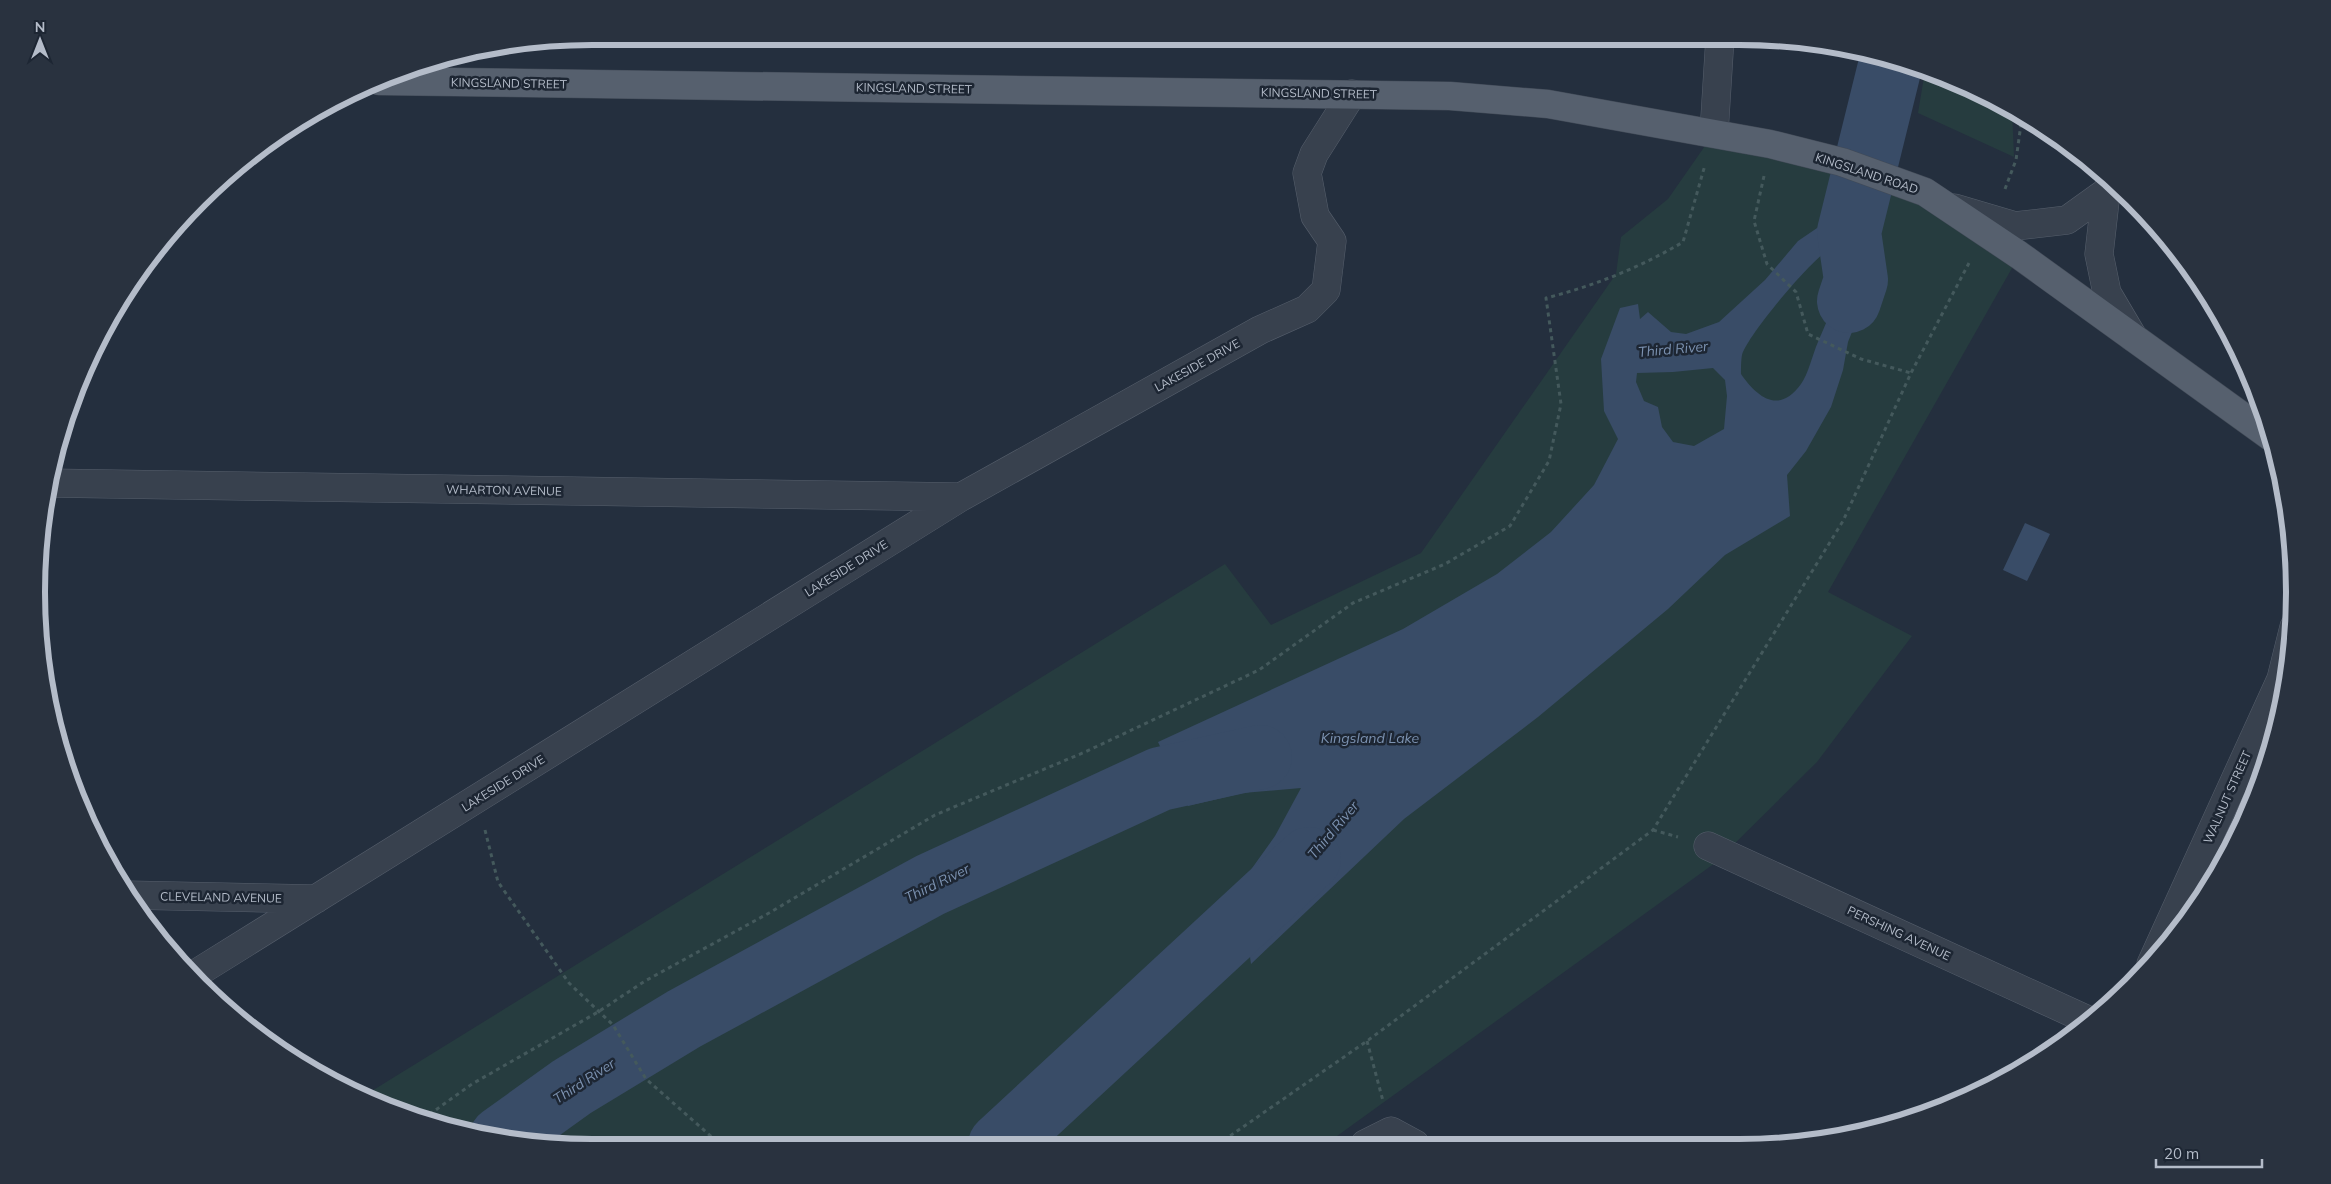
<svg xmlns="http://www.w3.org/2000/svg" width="2331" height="1184" font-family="Mulish,sans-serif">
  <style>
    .green { fill: #263c3f }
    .water { fill: #394c67; fill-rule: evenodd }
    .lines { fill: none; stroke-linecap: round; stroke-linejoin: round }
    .river { stroke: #394c67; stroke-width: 64 }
    .minor-casing { stroke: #565f6c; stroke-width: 29 }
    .major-casing { stroke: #414a57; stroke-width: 29 }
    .path { stroke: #44595c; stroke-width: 3; stroke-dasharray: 4 4; stroke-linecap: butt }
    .minor { stroke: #38414e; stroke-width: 28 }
    .major { stroke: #56606e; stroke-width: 28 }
    .labels { text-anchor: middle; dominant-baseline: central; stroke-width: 5; stroke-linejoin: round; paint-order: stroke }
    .street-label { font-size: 12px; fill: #b4bcc9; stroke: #1d2633 }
    .water-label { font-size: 14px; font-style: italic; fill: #7c92b1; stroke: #1d2633 }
    .rim { fill: none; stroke: #b4bcc9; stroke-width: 6 }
  </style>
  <rect width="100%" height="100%" fill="#242f3e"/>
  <path class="green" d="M1925 71 1985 93 2012 110 2014 157 1918 113Z
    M1714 133 1842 162 1832 200 1879 214 1895 180 2020 254 1828 592 1912 636 1817 762 1715 863 1326 1144 556 1147 448 1129 362 1097 1225 564 1271 625 1421 553 1616 274 1621 237 1668 199Z"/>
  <path class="water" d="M1835 208 1870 222 1864 247 1873 269 1864 302 1848 342 1843 370 1831 407 1806 451 1787 475 1790 516 1725 555 1668 609 1538 717 1404 819 1251 964 1240 885 1275 836 1301 788 1243 793 1188 806 1158 742 1403 629 1497 574 1551 532 1594 485 1618 439 1604 411 1601 359 1620 308 1638 304 1640 319 1648 312 1671 332 1686 334 1719 322 1765 280 1798 241 1823 224ZM1822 255 1830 256C1834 261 1839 267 1839 273 1839 296 1827 321 1818 342 1813 353 1808 375 1801 384 1779 415 1757 397 1741 374 1741 368 1741 360 1742 355 1748 335 1805 268 1822 255ZM1713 368 1725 380 1727 396 1724 429 1694 446 1673 442 1662 427 1658 407 1644 401 1636 382 1637 373 1673 372Z
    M2025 523 2050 534 2027 581 2003 570Z"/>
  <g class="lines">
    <path class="river" d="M1849 301 1856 280 1849 232 1892 58
      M501 1138 572 1087 684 1019 930 885 1160 779 1260 757
      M1000 1145 1309 859"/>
    <defs>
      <path id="minor" d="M1714 133 1720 37
        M2106 192 2099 254 2107 293 2133 337
        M1954 208 2015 226 2067 220 2106 192 2111 183
        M47 483 961 497
        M1708 846 2090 1021
        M127 895 316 899
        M2151 964 2281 679 2294 627
        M192 976 961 497 1260 330 1307 309 1326 290 1332 241 1315 216 1307 173 1314 154 1352 94
        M1365 1144 1391 1131 1415 1144"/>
      <path id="major" d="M379 81 1450 96 1548 104 1770 144 1842 162 1925 192 2019 255 2271 437"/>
    </defs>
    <use href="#minor" class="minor-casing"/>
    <use href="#major" class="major-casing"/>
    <path class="path" d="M2073 148 2078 155 2081 168
      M1764 176 1754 221 1767 264 1796 292 1808 334 1861 359 1911 373
      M2005 189 2016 160 2022 117
      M485 830 498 882 569 983 613 1025 646 1079 722 1146
      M1653 830 1678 837
      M1367 1041 1383 1101
      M423 1119 472 1084 598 1012 645 981 769 913 935 815 1085 752 1259 670 1353 603 1445 564 1510 526 1549 461 1561 404 1546 298C1594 286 1641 267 1683 242L1705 165
      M1217 1145 1367 1041 1653 830 1843 521 1911 373 1969 263"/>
    <use href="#minor" class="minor"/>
    <use href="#major" class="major"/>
  </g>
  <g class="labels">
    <g class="street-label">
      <text transform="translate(509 83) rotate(1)">KINGSLAND STREET</text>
      <text transform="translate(914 88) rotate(1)">KINGSLAND STREET</text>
      <text transform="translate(1319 93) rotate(1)">KINGSLAND STREET</text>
      <text transform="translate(1867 173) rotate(18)">KINGSLAND ROAD</text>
      <text transform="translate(1197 365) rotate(-29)">LAKESIDE DRIVE</text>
      <text transform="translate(504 490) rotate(1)">WHARTON AVENUE</text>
      <text transform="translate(846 568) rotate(-32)">LAKESIDE DRIVE</text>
      <text transform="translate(503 783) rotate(-32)">LAKESIDE DRIVE</text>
      <text transform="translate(2227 797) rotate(-66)">WALNUT STREET</text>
      <text transform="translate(221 897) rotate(1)">CLEVELAND AVENUE</text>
      <text transform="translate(1899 933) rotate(25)">PERSHING AVENUE</text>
    </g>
    <g class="water-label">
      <text transform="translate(1673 349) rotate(-5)">Third River</text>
      <text x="1370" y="738">Kingsland Lake</text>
      <text transform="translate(1333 830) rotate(-50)">Third River</text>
      <text transform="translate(937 883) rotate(-26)">Third River</text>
      <text transform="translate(584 1081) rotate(-33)">Third River</text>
    </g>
  </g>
  <path d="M0 0H2331V1184H0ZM592 45H1739A547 547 0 0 1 2286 592V592A547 547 0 0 1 1739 1139H592A547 547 0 0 1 45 592V592A547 547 0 0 1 592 45Z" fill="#29323f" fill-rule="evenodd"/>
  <path class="rim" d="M592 45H1739A547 547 0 0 1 2286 592V592A547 547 0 0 1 1739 1139H592A547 547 0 0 1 45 592V592A547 547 0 0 1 592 45Z"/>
  <g transform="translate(40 40)" stroke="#1d2633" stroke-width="4" paint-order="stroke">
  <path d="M0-4L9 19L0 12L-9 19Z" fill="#b4bcc9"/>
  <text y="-8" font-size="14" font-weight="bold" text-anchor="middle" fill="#b4bcc9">N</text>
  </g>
  <path d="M2156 1159v8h106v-8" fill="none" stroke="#b4bcc9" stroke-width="2.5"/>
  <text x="2164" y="1159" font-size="15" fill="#b4bcc9" stroke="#1d2633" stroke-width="4" paint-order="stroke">20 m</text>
</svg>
